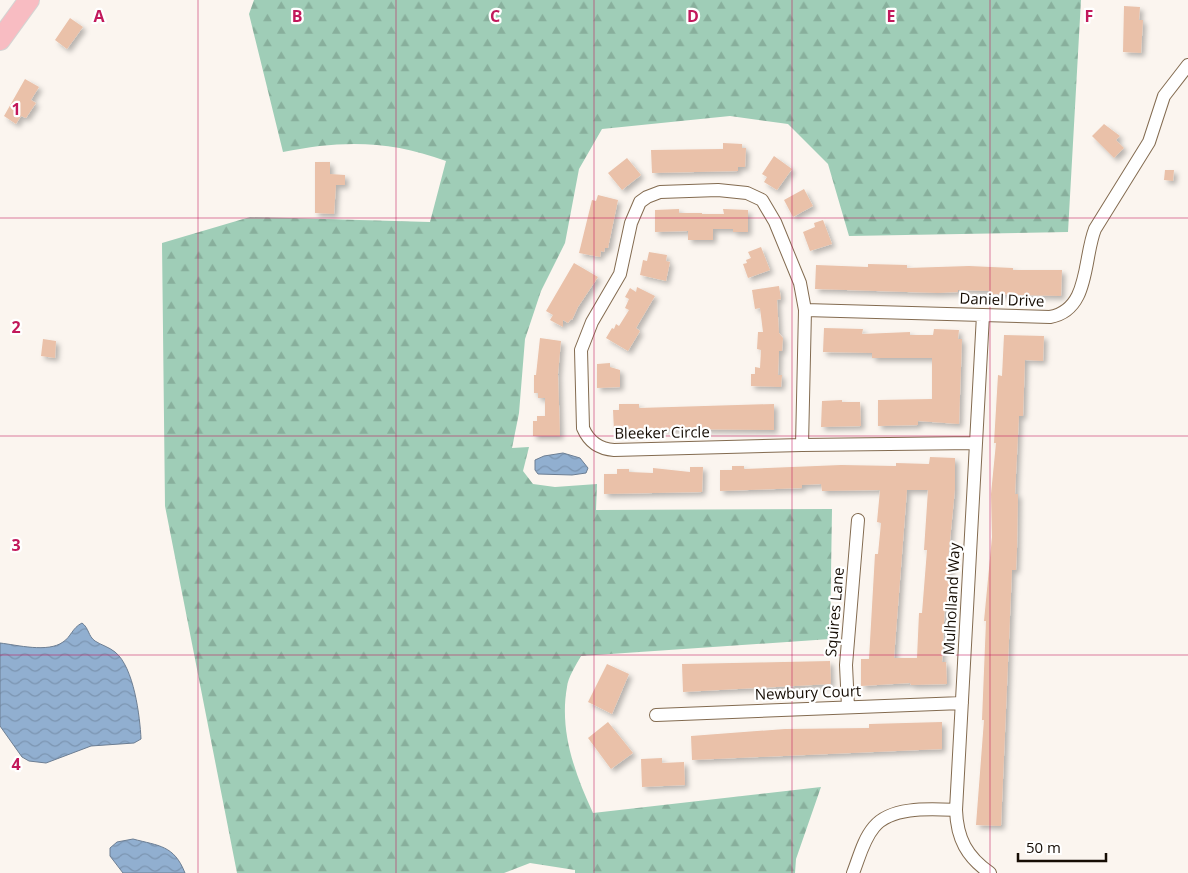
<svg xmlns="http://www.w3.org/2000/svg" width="1188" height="873" font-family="'Open Sans',sans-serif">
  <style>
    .forest { fill: url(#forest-firs) }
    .water { fill: url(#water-waves); stroke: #6c7e93 }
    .building { fill: #eac1a9; fill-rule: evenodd; filter: url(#shadow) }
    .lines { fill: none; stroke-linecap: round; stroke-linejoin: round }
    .minor-casing { stroke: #836b50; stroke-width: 14 }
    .primary-casing { stroke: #d5d3d2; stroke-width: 22 }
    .minor { stroke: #fff; stroke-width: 12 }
    .primary { stroke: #f8bcc2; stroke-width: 20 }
    .grid { fill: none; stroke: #c2185b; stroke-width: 1; stroke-opacity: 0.55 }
    .labels { text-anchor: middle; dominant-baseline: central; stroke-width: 4.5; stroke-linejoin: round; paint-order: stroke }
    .street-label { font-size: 15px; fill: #160d04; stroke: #fff }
    .grid-label { font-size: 16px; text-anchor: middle; font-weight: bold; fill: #c2185b; stroke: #fff; stroke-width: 4.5; stroke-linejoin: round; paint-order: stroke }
  </style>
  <defs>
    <pattern id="forest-firs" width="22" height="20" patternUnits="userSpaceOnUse" patternTransform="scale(1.25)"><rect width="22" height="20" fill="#9fcdb7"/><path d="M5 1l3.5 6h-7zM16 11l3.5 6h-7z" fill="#88af9c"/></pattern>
    <pattern id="water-waves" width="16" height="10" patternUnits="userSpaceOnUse" patternTransform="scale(1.25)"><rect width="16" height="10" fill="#91afd0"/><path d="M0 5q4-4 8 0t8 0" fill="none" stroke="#7c95b1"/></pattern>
    <filter id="shadow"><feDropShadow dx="3.5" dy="3.5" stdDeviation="2.5" flood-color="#0004"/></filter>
  </defs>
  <rect width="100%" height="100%" fill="#fbf5ef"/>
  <path class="forest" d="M254 0H1081L1068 232 849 236 828 164 788 124 730 116 602 129 579 169 565 243 541 291 525 339 519 413 512 448 529 447 523 471 533 484 555 487 597 484 596 510 832 509 830 639 581 656C576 665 568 677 567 687 559 731 575 774 593 813L821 787 796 859 795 873H575V870L530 863 504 873H237L165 506 162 243 250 217 430 222 446 161C390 140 341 140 283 152L249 14Z"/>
  <path class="water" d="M563 453 580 458 588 468 586 473 572 475 538 474 535 470V460L544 456Z
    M82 623C89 628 88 636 95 641 101 645 109 647 115 652 134 667 140 717 141 739L134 743 91 746 46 763 29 761 22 757 0 726V643C17 645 48 653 63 642 71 637 72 628 82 623Z
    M133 839C159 846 174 845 185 873H123L110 856V848L117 842Z"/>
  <path class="building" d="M1124 6 1140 7 1139 20H1143L1141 53 1123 52Z
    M70 18 83 27 67 49 55 40Z
    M25 79 39 87 31 100 36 103 26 118 21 116 16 124 4 116Z
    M1104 124 1120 136 1116 140 1124 148 1114 158 1092 136Z
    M723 143 742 144V148H746L745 167H738V171L652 173 651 150 723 149Z
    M774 156 792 169 777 190 764 182 767 177 762 174Z
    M627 158 641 175 622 190 608 173Z
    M315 162H330V174L345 175V185H336L334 214 315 213Z
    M1165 170H1174L1173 181 1164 180Z
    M804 189 813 206 793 217 784 200Z
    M598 195 618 200 608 248H605L604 252 601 251 600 257 579 253 592 200 596 201Z
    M679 209V213H702V214H724L723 209 748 210V232H733V229H713V240H688V231L655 232V210Z
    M823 220 832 244 810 251 803 232 815 227 814 223Z
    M761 247 770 270 748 278 743 264 747 263 746 260 751 258 748 252Z
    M649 252 667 255 666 261 670 262 666 281 640 275 643 260 647 261Z
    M574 263 598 277 578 307 572 320 571 319 568 323 563 320V327L550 320 553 315 546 311Z
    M868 264 907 265V268L969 266 1013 268V270H1062L1061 296 989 294V291L958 290V292L938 293 815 289 816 265 868 267Z
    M779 286 781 299 777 300 779 333 783 338 782 351H779L778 375H782L781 387 751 386V374H755V367L760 368 761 350 757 349 758 332H763L760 308 755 309 752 290Z
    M637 287 655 296 636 328 640 331 628 351 606 338 612 328 614 329 616 324 619 326 629 310 625 308 629 299 625 297 630 288 636 292Z
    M824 328 863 329 862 334 910 332V335H933L934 329 959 330 958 339H962L959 424 918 421V425L878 426V400L932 399V358H872V353L823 352Z
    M1004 335 1044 336 1043 361 1025 360 1023 416H1019L1015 494H1018L1017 549 1016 570H1012L1001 826 976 825 984 720H982L986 621H984L992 537 991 494 996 443H994L998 375 1002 376Z
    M540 338 561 341 558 374 560 436H533V421H537V416H545V398H538V393H534V375H536Z
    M43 339 56 341 55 358 41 356Z
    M610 363V367L620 370V387L597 388V364Z
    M842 400V402H860L861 426 821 427 822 401Z
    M619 404H639V408L774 404V430L663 429H638V432L614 431 613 410H619Z
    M930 457 955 458V489L948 561H951L948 602H945L942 662H946L947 684 911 685 910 683 861 686V659H869L875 554H878L881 523 877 522 880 490 822 491 821 484 802 485V488L720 491V470H732V466H744V469L841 465 896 466V463L929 464ZM907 490H928L924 550H927L922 613H919L917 658H894Z
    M690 467H703L702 492 604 494V474H617V469H629V472L653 473V468L690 472Z
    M830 661 831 684 683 692 682 664Z
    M607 664 629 674 612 714 588 702Z
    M608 722 633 753 611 769 588 738Z
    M942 722V749L692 760 691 736 785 729 869 728V724Z
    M662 758V763L684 762 685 785 642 787 641 759Z"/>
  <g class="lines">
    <defs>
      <path id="minor" d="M718 190 747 193 762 200 775 222 800 283 805 310 802 445 614 450C599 449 589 442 583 428L581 350 592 322 620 274 631 223 640 202 647 197 660 192Z
        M805 310 1050 317C1090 310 1083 259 1095 229L1149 142 1164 96 1188 65
        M983 315 956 810C957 839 967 857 990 873
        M802 445 976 443
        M848 707 846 665 858 520
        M656 715 962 703
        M853 873C859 858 863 840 874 827 891 806 931 809 956 810"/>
      <path id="primary" d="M0 40 29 0"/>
    </defs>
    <use href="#minor" class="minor-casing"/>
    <use href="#primary" class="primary-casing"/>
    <use href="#minor" class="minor"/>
    <use href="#primary" class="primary"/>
  </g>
  <path class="grid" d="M198 0V873M396 0V873M594 0V873M792 0V873M990 0V873M0 218H1188M0 436H1188M0 655H1188"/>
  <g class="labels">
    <g class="street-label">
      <text transform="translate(1002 299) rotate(2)">Daniel Drive</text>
      <text transform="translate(662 432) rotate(-1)">Bleeker Circle</text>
      <text transform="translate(951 599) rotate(-87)">Mulholland Way</text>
      <text transform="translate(834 612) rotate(-85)">Squires Lane</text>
      <text transform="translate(808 692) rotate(-2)">Newbury Court</text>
    </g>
  </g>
  <g class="grid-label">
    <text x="99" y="22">A</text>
    <text x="297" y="22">B</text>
    <text x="495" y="22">C</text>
    <text x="693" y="22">D</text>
    <text x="891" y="22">E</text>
    <text x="1089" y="22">F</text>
    <text x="16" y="115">1</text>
    <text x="16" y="333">2</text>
    <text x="16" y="551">3</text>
    <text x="16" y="770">4</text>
  </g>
  <path d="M1018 853v8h88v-8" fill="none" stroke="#160d04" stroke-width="2.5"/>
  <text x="1026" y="853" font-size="15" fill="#160d04" stroke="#ffffff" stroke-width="4" paint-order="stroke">50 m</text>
</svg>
